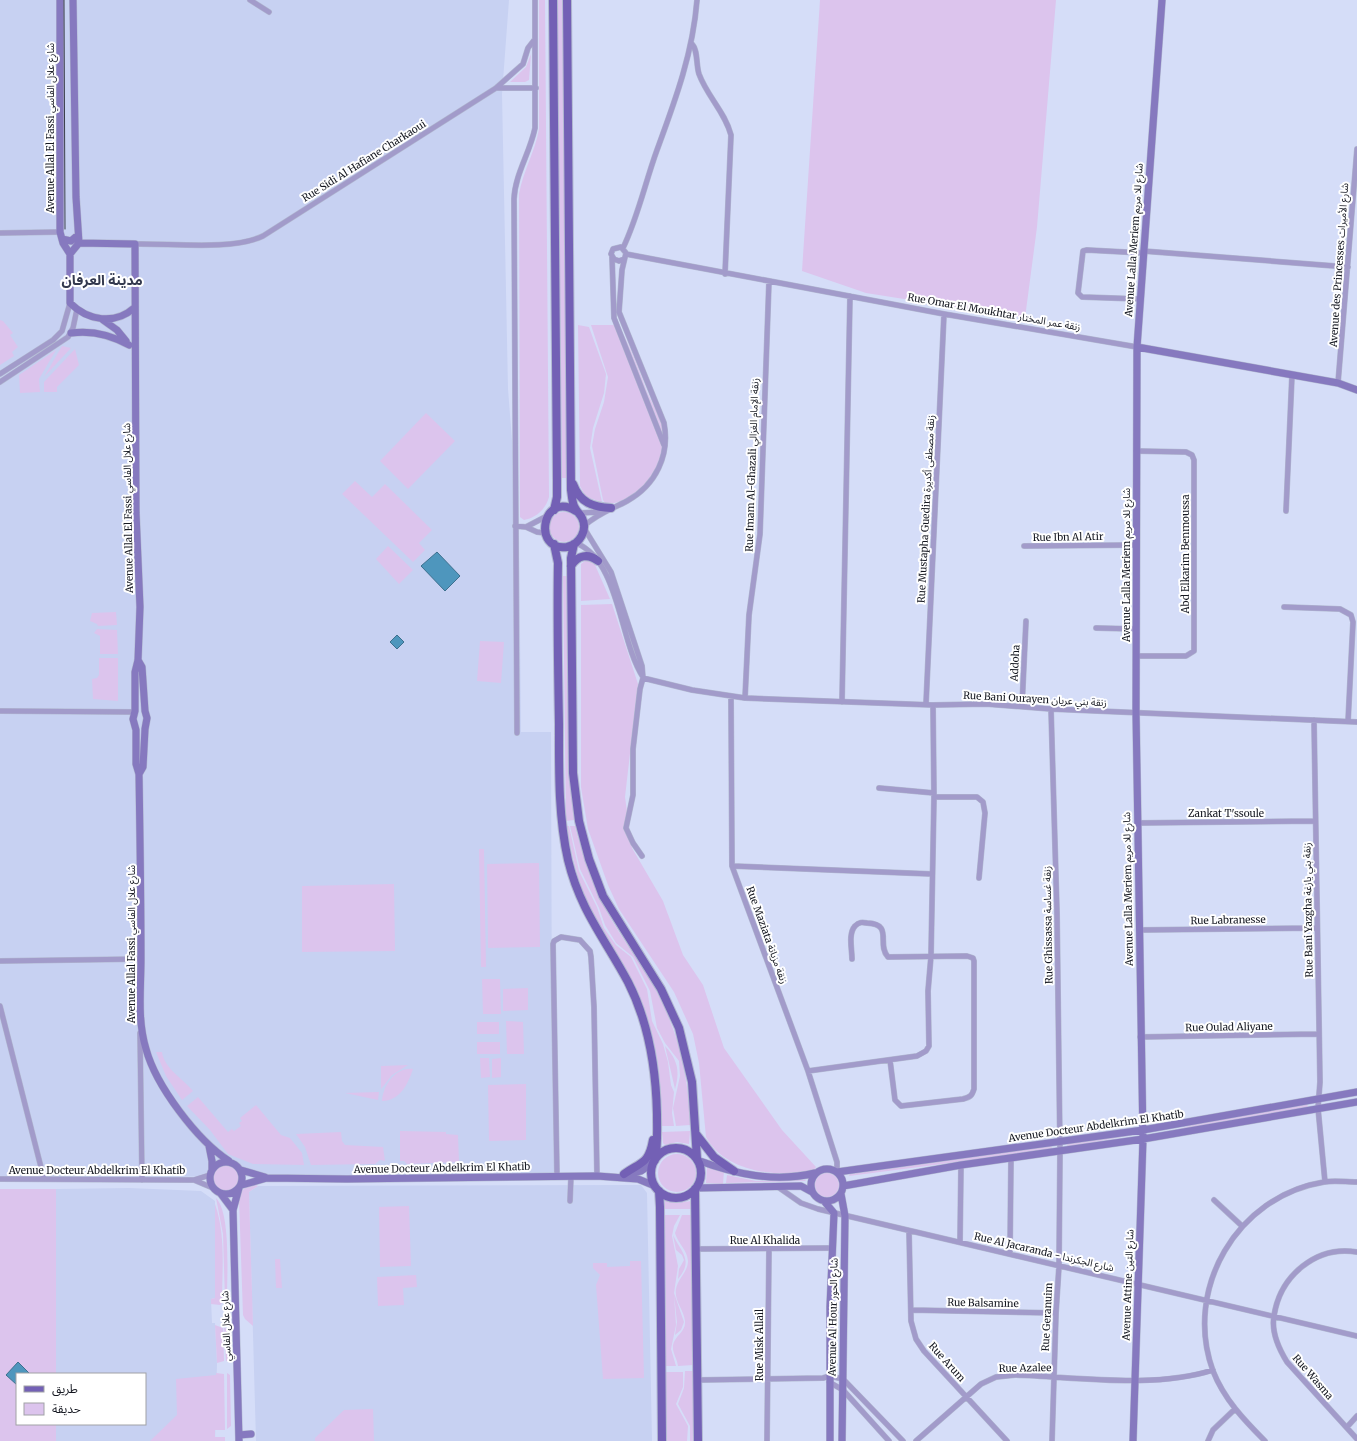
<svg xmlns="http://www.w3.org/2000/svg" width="1357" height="1441" font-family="Merriweather,'Noto Sans Arabic',serif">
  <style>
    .built { fill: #c7d1f2 }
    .green { fill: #dcc4ed }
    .water { fill: #4e96bd; stroke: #3d708e }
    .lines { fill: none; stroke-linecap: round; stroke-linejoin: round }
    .street-casing { stroke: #b2b9d1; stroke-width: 6 }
    .secondary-casing { stroke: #b2b9d1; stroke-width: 8 }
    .primary-casing { stroke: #b2b9d1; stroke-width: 10 }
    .street { stroke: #a29bca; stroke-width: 5 }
    .secondary { stroke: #8679bf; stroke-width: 7 }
    .primary { stroke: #7360b5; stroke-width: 8 }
    .tram { stroke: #3a3e4a; stroke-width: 1 }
    .labels { text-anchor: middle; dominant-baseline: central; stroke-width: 4; stroke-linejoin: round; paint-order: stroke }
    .street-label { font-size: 10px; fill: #141720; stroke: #fff }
    .district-label { font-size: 14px; font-weight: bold; fill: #33394e; stroke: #fff }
  </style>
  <rect width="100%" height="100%" fill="#d5ddf8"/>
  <path class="built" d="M0 0H509L502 94 508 389 519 531 521 732H551L552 1055 557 1176 0 1177Z
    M641 1185 647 1193 652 1441H256L249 1192 258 1186Z
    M129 1188 201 1191 215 1201V1298L211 1299 212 1323H215L217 1363 215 1441H56V1424H145V1374H56V1189Z"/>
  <path class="green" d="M539 0H545L549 497C546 509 536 518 524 520L520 517 519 194C523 171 535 152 539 129Z
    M557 0H563L567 478H562Z
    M820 0H1056L1037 227 1025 318 866 293 802 271Z
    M531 54 529 80 525 82H510L526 67Z
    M0 320 3 321 13 333 10 335 18 347 12 352 14 356 0 365Z
    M578 325 589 327 606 374 604 393 593 428 590 448 602 502 586 497 580 486Z
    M591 325H618C630 345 638 367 646 389 651 402 659 413 662 425 668 448 658 478 639 491 630 496 616 506 605 503L603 500 592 446 595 429 604 402 608 377Z
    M62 346 71 348 44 377Z
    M75 349 79 365 57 387V392H44V382Z
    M56 350 39 379 40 392 20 393 19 375Z
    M426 413 455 441 408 489 380 461Z
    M355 481 372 497 385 484 432 530 419 543 425 550 413 562 342 494Z
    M549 527a15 15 0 1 1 30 0a15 15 0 1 1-30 0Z
    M388 546 413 570 399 584 376 559Z
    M585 561H590L595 565 610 599 581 601V564Z
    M563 576H568L569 768 574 820 566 821Z
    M612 604 638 684 625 797 632 848 663 901 683 955 703 985 724 1048 782 1130 816 1167 813 1171C777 1178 725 1172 706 1137L699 1063 693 1034 674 992 619 909 608 885 588 829 581 787V605Z
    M116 612 117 625 98 626 97 624 90 621 92 613Z
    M97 629 117 630 118 654H100V636L94 633Z
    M480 641 504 642 501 683 477 681Z
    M99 658H118V701L93 699 92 679 97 678 99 675Z
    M567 826H569L579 871 597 907 604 928 616 945 631 957 647 989 652 1021 663 1044 668 1062 671 1085 674 1092 672 1113 674 1126H662C662 1076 656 1029 634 984 624 964 610 947 599 927 582 897 572 861 567 826Z
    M570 826H575C583 858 594 890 611 919 628 948 649 974 663 1004 681 1043 689 1083 690 1125L676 1126 673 1108 680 1076 679 1061 665 1043 657 1028 650 991 633 957 616 943 605 925 599 908 580 869Z
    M479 849H484L486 967H481Z
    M539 863 540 947 488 948 487 864Z
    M394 884 395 951 302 952V886Z
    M482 979H500L501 1014H483Z
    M528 988V1010L503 1011V989Z
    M506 1021 523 1022 524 1054H507Z
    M477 1022H499V1034H477Z
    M477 1042H500V1054H477Z
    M665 1046C678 1060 680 1072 675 1089Z
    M156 1052H162C164 1068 183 1079 193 1091L182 1100 166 1076Z
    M480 1058H489L490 1077 481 1078Z
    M501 1058V1077L492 1078V1059Z
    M408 1065 392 1075 381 1089V1066Z
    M413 1069C408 1084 400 1101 382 1101 383 1086 395 1067 413 1069Z
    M526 1084V1140L489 1141 488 1085Z
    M379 1092 378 1100 345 1093Z
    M198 1097 228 1132 232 1129 234 1131 241 1126 239 1123 242 1121 240 1118 256 1105 281 1135 290 1138 302 1153 304 1165 253 1164 228 1154 210 1130 187 1106Z
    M1307 1104 1308 1107 1171 1131 1196 1124Z
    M400 1131 446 1132V1134L458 1135 459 1162 407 1164 404 1161H400Z
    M690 1131 689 1144 677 1142 665 1145 663 1143 662 1132Z
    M341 1132 342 1141 345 1145 383 1147 385 1161 380 1160 375 1164 311 1165 305 1147 296 1134Z
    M1138 1134 1068 1147 1067 1145 1068 1143Z
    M1050 1146 1052 1147 1051 1150 849 1176 850 1174Z
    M658 1173a19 19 0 1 1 38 0a19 19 0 1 1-38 0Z
    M213 1178a13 13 0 1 1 26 0a13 13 0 1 1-26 0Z
    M707 1167 724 1171 723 1184 706 1183Z
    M815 1185a12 12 0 1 1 24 0a12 12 0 1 1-24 0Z
    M727 1175 756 1181 806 1180 805 1181 726 1183Z
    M256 1185 258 1186 249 1192 253 1326 245 1319 243 1315 239 1199C240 1188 246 1187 256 1185Z
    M0 1189H56V1374H17V1424H56V1441H0Z
    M216 1198C231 1213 227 1276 227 1298L225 1301 223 1234Z
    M665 1200 677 1203 691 1201 692 1209H664Z
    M215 1204C226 1235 222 1270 222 1303L220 1305 211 1304V1299L215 1298Z
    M409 1206 411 1266 380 1267 379 1207Z
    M665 1215H680L674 1226 672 1236 678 1266 674 1293 684 1322 681 1330 675 1335 677 1322 674 1295 676 1325 671 1349 676 1366H666Z
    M682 1215H692L693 1365 678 1366C677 1358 672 1353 673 1345 675 1335 686 1332 685 1321 684 1310 674 1301 676 1289 678 1278 688 1272 688 1261 687 1249 678 1244 675 1233Z
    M673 1235C681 1252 694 1260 678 1279L679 1269 684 1260 682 1255 676 1250Z
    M275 1259H280L282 1288H276Z
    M630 1261H641L644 1378 603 1379 596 1285 600 1275 593 1268V1263H607V1267L630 1266Z
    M416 1275 417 1287 403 1288 404 1305 378 1306 377 1277Z
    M215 1325 223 1328 224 1361 217 1363Z
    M224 1328 228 1329 229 1361H226Z
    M685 1371H693L694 1441H690V1426L678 1404 684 1388Z
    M666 1372H683V1387L676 1404 688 1426 687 1441H666Z
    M216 1373 224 1374 225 1430H215V1437H225V1441H150L177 1415 176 1379 216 1375Z
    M227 1373 230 1375 231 1426 227 1429Z
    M373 1409 374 1441H315V1438L344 1410Z"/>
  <path class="water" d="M437 552 460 576 445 591 421 566Z
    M397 635 404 642 397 649 390 642Z
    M18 1362 30 1374H17V1385L6 1375Z"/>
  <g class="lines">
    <defs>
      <path id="street" d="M250 0 269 12
        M692 44C698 50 696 65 699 74 707 96 725 112 731 135L725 274
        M496 88H536
        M0 233 60 232
        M135 244C170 243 232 251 263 236L496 88 523 64 528 48 535 39
        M623 248C638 217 645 183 657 150 675 101 693 53 697 0
        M1143 251 1348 267
        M626 254 944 314 1137 347
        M612 257 614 318 664 445
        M1140 299 1082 297 1078 293 1083 251 1087 250 1143 253
        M0 374 53 340 62 331 70 303
        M0 382 68 337 73 328 77 309
        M1338 383 1357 149
        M1136 451 1186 452 1192 455 1194 460V651L1186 656H1137
        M1286 511 1292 375
        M579 513 601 512
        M515 526 526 527 547 516
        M584 526C597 514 612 509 627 501 656 485 670 455 664 423L619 312 622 270 626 253 621 247 613 249 611 254 614 259 619 261 624 259
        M526 527 537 532 545 533
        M584 528 611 572 642 666 643 678 640 689 633 749V795L626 828 633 843 642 856
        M576 543C620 561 619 640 643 677
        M1024 546 1136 545
        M1284 607 1340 609 1351 615 1353 622 1348 722
        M1096 628 1136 629
        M643 678 692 690 745 698 933 705 986 704 1051 709 1357 722
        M731 697 732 866 808 1071 837 1162V1172
        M745 698 749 615 760 534 769 281
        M842 702 850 296
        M926 704 944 314
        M1022 706 1026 621
        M1051 709 1057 913 1060 1151 1059 1266 1056 1313 1052 1441
        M0 711 135 712
        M1314 720 1320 1082 1318 1108 1325 1182
        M517 733 514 199C515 174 530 153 535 128V0
        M879 788 934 793
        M934 797H977L983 802 985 813 979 878
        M1137 823 1315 821
        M732 866 932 874
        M1139 930 1317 928
        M852 959C852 949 848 934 855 926 859 922 862 922 867 923 894 924 876 944 888 957L967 956 973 958 974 961V1089C972 1096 970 1097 963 1099L901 1106 895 1100 890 1060
        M0 961 141 959
        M0 1006 44 1179
        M140 1033 142 1180
        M1140 1037 1318 1034
        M808 1071 917 1056 926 1051 929 1046 928 991 931 956 934 797 933 705
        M557 1176 553 944 554 941 561 937 580 940 590 951 591 957 594 1007 597 1176
        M0 1179 194 1180 210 1175
        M194 1180 213 1188
        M778 1187 801 1203 818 1209 1357 1336
        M1214 1200 1242 1226
        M570 1201 571 1176
        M909 1231 911 1321 916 1339 924 1351 1007 1441
        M960 1242 961 1165
        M696 1249 833 1248
        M1357 1252C1316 1245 1280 1276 1274 1316 1271 1332 1279 1349 1287 1362L1357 1439
        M1010 1253 1011 1158
        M911 1310 1056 1313
        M698 1380 823 1378 830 1376 843 1379 903 1441
        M829 1382 843 1390 889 1441
        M1347 1427 1357 1416
        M767 1441 769 1248
        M916 1441 981 1384 996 1377 1015 1375C1077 1377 1154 1389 1213 1370
        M1208 1441 1213 1430 1235 1409
        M1265 1441C1244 1420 1224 1399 1213 1371 1183 1289 1237 1196 1324 1182 1334 1180 1346 1182 1357 1182"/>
      <path id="secondary" d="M60 0V232L63 243 70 254
        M73 0 76 197 79 243
        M62 239 71 241 78 235
        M134 308C115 325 88 321 70 303V254L79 243 135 244 136 513 140 607 138 660 135 672V711L133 719 136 730V764L139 774C140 836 141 897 141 959 141 989 137 1019 146 1049 156 1086 197 1140 229 1161
        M103 320 117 330 126 341
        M71 333C92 330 111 335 129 345
        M1137 347 1338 383 1357 390
        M138 660 142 667 145 711 147 718 145 729 143 767 139 774
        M209 1146 212 1161V1170
        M697 1160C735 1174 775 1183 815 1173
        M210 1178a16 16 0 1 1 32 0a16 16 0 1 1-32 0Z
        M811 1185a16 16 0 1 1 32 0a16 16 0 1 1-32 0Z
        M241 1170 265 1177
        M837 1172 1143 1130 1357 1092
        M626 1174 641 1171 654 1162
        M242 1185 267 1178 347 1179 597 1176 638 1179 655 1186
        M843 1186 961 1165 1143 1139 1357 1102
        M239 1188 233 1210 239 1441
        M696 1188 801 1186 812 1192
        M221 1194 233 1210
        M841 1194 845 1216 842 1441
        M824 1201 834 1213 830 1307V1441
        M239 1435 251 1434
        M1133 1441 1143 1139 1136 712 1137 347 1162 0"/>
      <path id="primary" d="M553 0 557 481V497L554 510
        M567 0 571 490C572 496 572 501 574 506 576 511 580 514 582 518 588 530 580 544 567 547 532 552 542 490 576 511
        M573 484C580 503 593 507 611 508
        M554 544 558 563C557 617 558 671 559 724 559 770 558 815 568 860 580 910 605 939 628 982 649 1023 656 1068 657 1114 657 1129 658 1145 655 1160
        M574 544 571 558 573 773 579 821 589 859 603 896 661 989 679 1028 692 1082 697 1159
        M571 566C578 555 588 553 598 561
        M696 1134 714 1157 734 1171
        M651 1173a25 25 0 1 1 50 0a25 25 0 1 1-50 0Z
        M624 1174C641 1162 649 1164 653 1140
        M695 1189 698 1441
        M659 1191 660 1207 662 1441"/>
    </defs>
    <use href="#street" class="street-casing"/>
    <use href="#secondary" class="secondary-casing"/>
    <use href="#primary" class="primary-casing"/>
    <use href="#street" class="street"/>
    <use href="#secondary" class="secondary"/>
    <use href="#primary" class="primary"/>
    <path class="tram" d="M64 0 65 229"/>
  </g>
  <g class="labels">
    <g class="street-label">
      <text transform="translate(50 128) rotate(-90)">Avenue Allal El Fassi شارع علال الفاسي</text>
      <text transform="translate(364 161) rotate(-32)">Rue Sidi Al Hafiane Charkaoui</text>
      <text transform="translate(1134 240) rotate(-86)">Avenue Lalla Meriem شارع للا مريم</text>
      <text transform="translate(1339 265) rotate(-86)">Avenue des Princesses شارع الأميرات</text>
      <text transform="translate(994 312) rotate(10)">Rue Omar El Moukhtar زنقة عمر المختار</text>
      <text transform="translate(752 465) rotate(-88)">Rue Imam Al-Ghazali زنقة الإمام الغزالي</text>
      <text transform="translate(128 508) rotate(-91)">Avenue Allal El Fassi شارع علال الفاسي</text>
      <text transform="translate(926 509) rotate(-87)">Rue Mustapha Guedira زنقة مصطفى أكديرة</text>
      <text transform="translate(1068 537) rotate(-1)">Rue Ibn Al Atir</text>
      <text transform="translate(1185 554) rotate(-90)">Abd Elkarim Benmoussa</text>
      <text transform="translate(1126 565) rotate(-90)">Avenue Lalla Meriem شارع للا مريم</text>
      <text transform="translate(1015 663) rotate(-87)">Addoha</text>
      <text transform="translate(1035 699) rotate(3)">Rue Bani Ourayen زنقة بني عريان</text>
      <text x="1226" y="813">Zankat T'ssoule</text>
      <text transform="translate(1128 889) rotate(-91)">Avenue Lalla Meriem شارع للا مريم</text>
      <text transform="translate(1308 910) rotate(-91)">Rue Bani Yazgha زنقة بني يازغة</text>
      <text transform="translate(1228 920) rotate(-1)">Rue Labranesse</text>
      <text transform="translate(1048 925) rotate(-91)">Rue Ghissassa زنقة غساسة</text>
      <text transform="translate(767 935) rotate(70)">Rue Maziata زنقة مزياتة</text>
      <text transform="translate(131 944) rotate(-90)">Avenue Allal Fassi شارع علال الفاسي</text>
      <text transform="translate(1229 1027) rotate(-1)">Rue Oulad Aliyane</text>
      <text transform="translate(1096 1126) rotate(-8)">Avenue Docteur Abdelkrim El Khatib</text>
      <text transform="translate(442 1168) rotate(-1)">Avenue Docteur Abdelkrim El Khatib</text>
      <text x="97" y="1170">Avenue Docteur Abdelkrim El Khatib</text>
      <text x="765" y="1240">Rue Al Khalida</text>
      <text transform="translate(1044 1252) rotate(13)">Rue Al Jacaranda - شارع الجكرندا</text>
      <text transform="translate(1128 1285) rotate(-88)">Avenue Attine شارع التين</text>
      <text transform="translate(983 1303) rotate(1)">Rue Balsamine</text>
      <text transform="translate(833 1317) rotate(-89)">Avenue Al Hour شارع الحور</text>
      <text transform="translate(1047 1317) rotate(-87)">Rue Geranuim</text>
      <text transform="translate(226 1326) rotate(-92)">شارع علال الفاسي</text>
      <text transform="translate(759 1345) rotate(-90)">Rue Misk Allail</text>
      <text transform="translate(947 1362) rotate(48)">Rue Arum</text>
      <text transform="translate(1025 1368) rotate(-1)">Rue Azalee</text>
      <text transform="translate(1313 1377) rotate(49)">Rue Wasma</text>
    </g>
    <g class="district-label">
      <text x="102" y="280">مدينة العرفان</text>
    </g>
  </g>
  <rect x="16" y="1373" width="130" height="52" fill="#ffffff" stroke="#a1a2a6"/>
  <rect x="24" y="1386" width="20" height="6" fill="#7360b5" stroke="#a1a2a6"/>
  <text x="52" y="1393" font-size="12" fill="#141720">طريق</text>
  <rect x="24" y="1403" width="20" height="12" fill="#dcc4ed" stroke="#a1a2a6"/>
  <text x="52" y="1413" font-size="12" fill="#141720">حديقة</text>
</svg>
